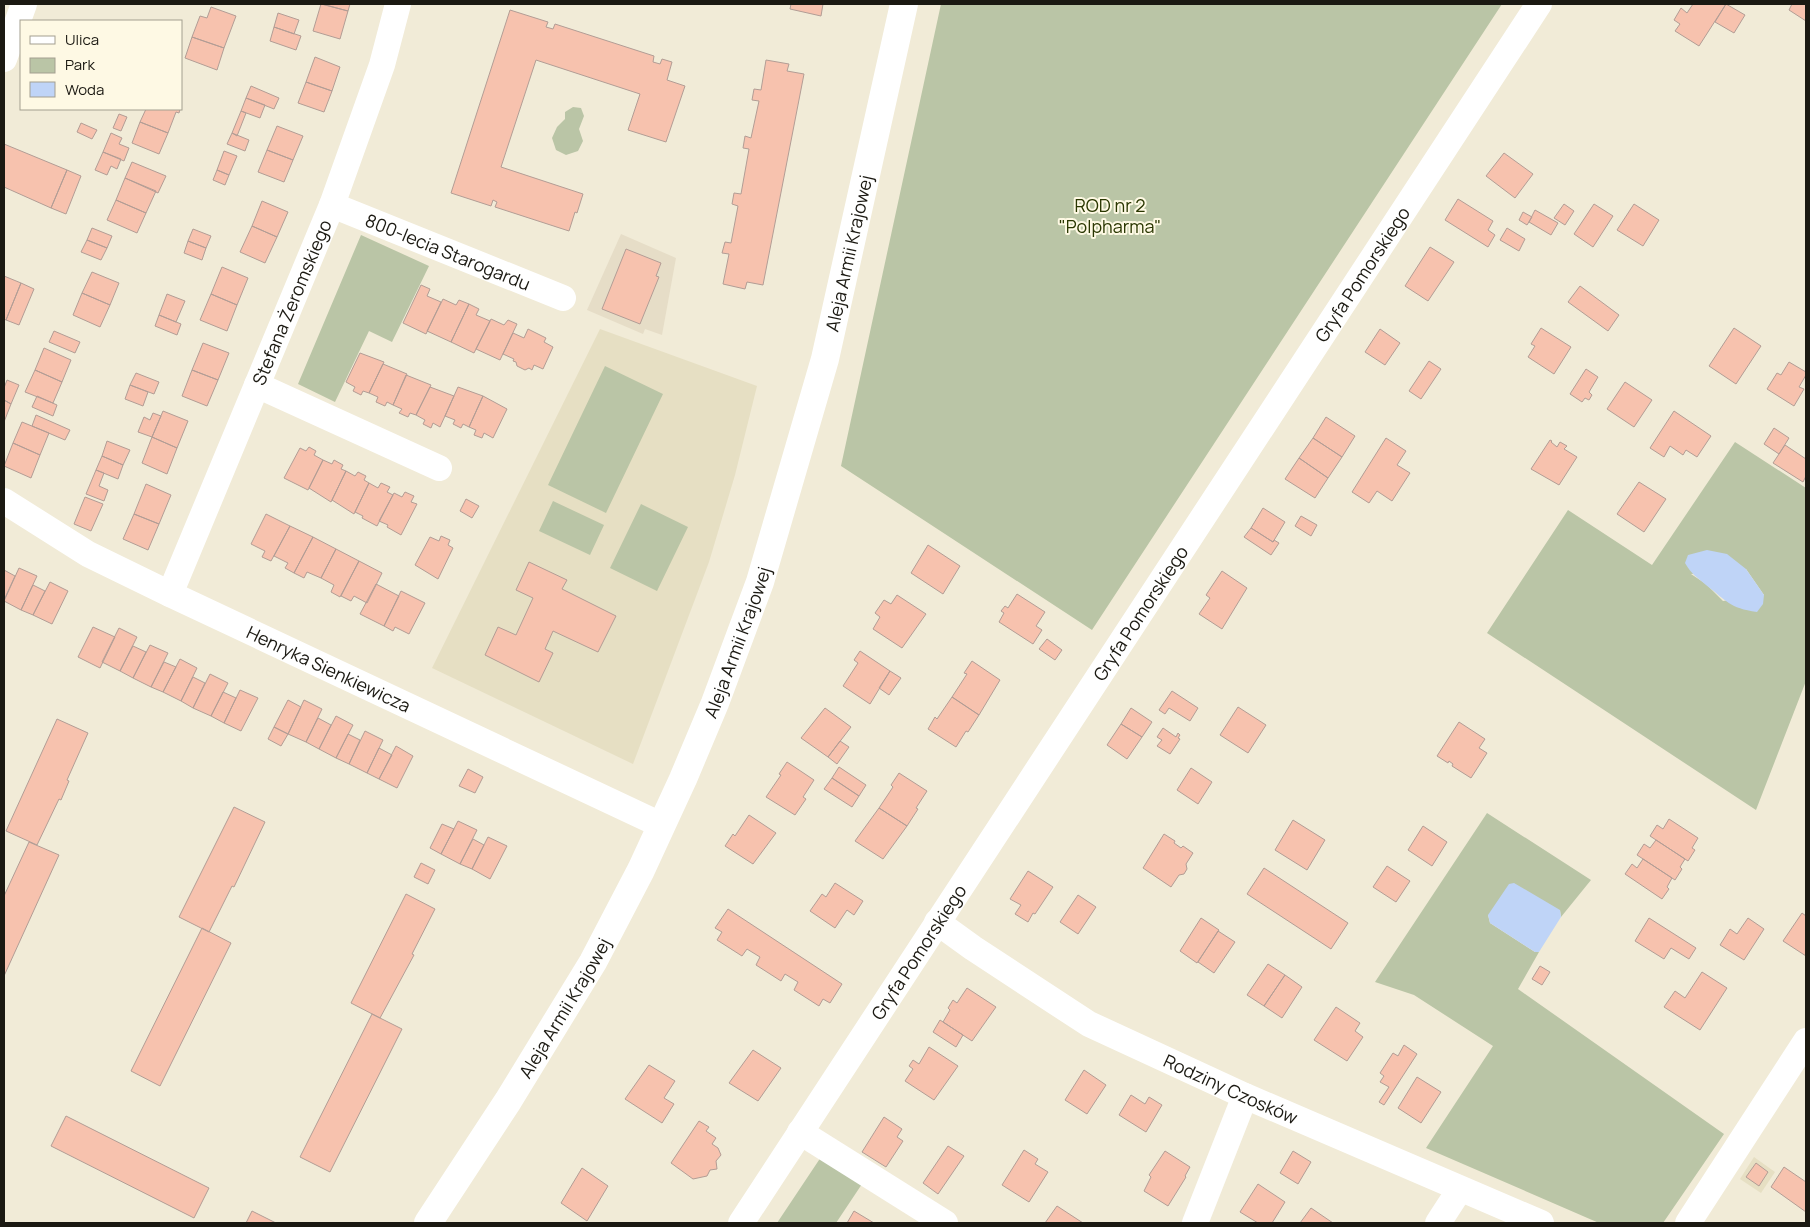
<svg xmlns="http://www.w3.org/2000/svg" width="1810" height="1227" font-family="Manrope,sans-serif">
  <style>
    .commercial { fill: #e6ddc7 }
    .built { fill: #e6dfc3 }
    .green { fill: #bac5a6; fill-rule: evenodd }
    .water { fill: #bfd4f7 }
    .building { fill: #f7c2ae; stroke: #b29d95 }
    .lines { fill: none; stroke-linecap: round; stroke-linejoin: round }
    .street { stroke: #fff; stroke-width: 26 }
    .secondary { stroke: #fff; stroke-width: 28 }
    .labels { text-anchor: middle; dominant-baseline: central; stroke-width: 4; stroke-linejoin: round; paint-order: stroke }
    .park-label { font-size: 18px; fill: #293600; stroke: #fef9e4 }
    .street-label { font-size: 18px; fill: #1b1912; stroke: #fef9e4 }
  </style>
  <rect width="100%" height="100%" fill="#f1ebd7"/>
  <path class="commercial" d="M621 234 676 258 662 335 645 329 643 334 587 310Z"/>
  <path class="built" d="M600 329 757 386 735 475 709 562 633 764 432 668Z
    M1754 1157 1775 1172 1761 1193 1740 1179Z"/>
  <path class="green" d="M941 4H1502L1092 630 841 466Z
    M573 107 581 108 584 116 579 129 583 141 578 151 566 155 556 150 552 138 557 127 565 119V112Z
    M361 235 429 266 392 342 369 331 335 402 298 384Z
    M605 366 663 394 606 513 548 485Z
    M1735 442 1806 488V681L1756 810 1487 633 1568 510 1652 565ZM1746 569 1764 595 1723 601 1706 584 1691 574Z
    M553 501 604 525 590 555 539 531Z
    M641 504 688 527 657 591 610 568Z
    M1487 813 1591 880 1561 917 1560 910 1488 915 1490 923 1535 952H1539L1518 989 1724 1134 1663 1223H1599L1426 1148 1493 1046 1414 995 1375 982Z
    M821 1157 862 1184 836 1223H777Z"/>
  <path class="water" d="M1707 550 1727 554 1746 569 1764 595 1763 604 1757 612C1729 608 1727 601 1706 585 1696 576 1692 575 1685 563L1688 555Z
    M1514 883 1560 910 1561 917 1539 952H1535L1490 923 1488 915 1509 884Z"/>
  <path class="building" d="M321 4 348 11 340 39 313 31Z
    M322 4H350L348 11Z
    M791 4H823L821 16 790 9Z
    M1693 4H1726L1699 46 1675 31 1680 24 1674 20 1681 8 1687 13Z
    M1726 4 1745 15 1734 33 1715 22Z
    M1792 4H1806V21L1789 10Z
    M211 7 236 16 224 48 192 37 200 16 207 18Z
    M510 10 548 22 546 27 553 29 555 24 654 56 653 62 660 64 662 59 672 62 667 80 685 86 666 142 628 130 640 94 536 60 501 167 583 194 577 213 575 212 569 231 495 207 497 202 493 200 491 206 451 193Z
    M278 13 299 20 294 34 274 27Z
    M274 27 301 36 296 50 270 41Z
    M192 37 224 48 217 70 185 58Z
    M315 57 340 67 332 91 306 82Z
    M766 60 789 64 787 71 804 74 763 285 747 282 745 289 723 284 729 254 722 253 725 242 731 243 738 206 732 204 734 193 741 194 749 149 743 148 745 136 751 138 759 101 752 100 754 89 761 90Z
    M306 82 332 91 324 112 298 103Z
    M251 86 279 98 274 109 246 98Z
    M246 98 265 105 260 118 241 111Z
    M146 109H180L179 113 176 112 168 133 140 122Z
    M241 111 246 113 237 136 232 133Z
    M119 114 127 117 121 131 113 128Z
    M140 122 168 133 159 154 132 143Z
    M81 123 97 130 92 139 77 132Z
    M277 126 303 136 293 160 267 150Z
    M111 133 122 138 119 144 129 148 124 161 103 152Z
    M232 133 249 140 245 151 227 144Z
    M4 144 67 170 51 208 4 187Z
    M267 150 293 160 284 182 258 172Z
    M224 151 237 156 229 175 217 170Z
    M103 152 121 159 117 169 111 166 107 175 95 170Z
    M1504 153 1533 174 1515 198 1486 176Z
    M132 162 166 176 158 193 125 178Z
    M67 170 81 176 66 214 51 208Z
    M217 170 229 175 225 185 213 180Z
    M125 178 156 191 146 213 116 200Z
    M1458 199 1493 221 1488 230 1495 235 1488 247 1445 220Z
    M116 200 146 213 137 233 107 220Z
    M262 201 288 212 277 237 252 226Z
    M1564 204 1574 211 1565 225 1554 218Z
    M1594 204 1613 216 1593 247 1574 234Z
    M1634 204 1659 220 1643 246 1617 230Z
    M1535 210 1558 223 1551 235 1529 222Z
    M1523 212 1532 217 1527 225 1519 220Z
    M252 226 277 237 265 263 240 252Z
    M92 228 112 236 107 248 87 240Z
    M1507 228 1525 239 1519 251 1500 240Z
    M193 229 211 236 206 248 188 241Z
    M87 240 107 248 101 260 81 252Z
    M188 241 206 248 202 260 184 253Z
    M1430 247 1454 262 1428 301 1405 286Z
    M626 249 661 263 656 276 659 277 640 324 602 309Z
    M222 267 248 278 237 305 211 294Z
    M92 272 119 283 110 305 82 293Z
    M4 276 21 283 6 320 4 319Z
    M21 283 34 289 19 325 6 320Z
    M421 285 430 289 427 296 441 302 426 334 403 323Z
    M1580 286 1619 315 1608 331 1568 302Z
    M82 293 110 305 100 327 73 315Z
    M167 294 185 301 176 322 159 315Z
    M211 294 237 305 227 331 200 320Z
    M443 299 456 305 459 300 469 304 451 342 427 331Z
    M469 304 479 309 476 315 490 321 474 353 451 342Z
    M159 315 181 324 177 335 155 326Z
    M491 319 504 325 508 320 517 324 500 360 476 349Z
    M1541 328 1571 347 1554 374 1528 357 1535 346 1531 344Z
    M1734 328 1761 346 1736 384 1709 366Z
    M528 329 546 338 544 342 553 347 543 369 534 365 532 370 529 368 525 370 517 366 516 362 513 361 514 359 503 354 513 333 524 338Z
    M1380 329 1400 343 1385 365 1365 352Z
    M54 331 80 342 75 353 49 342Z
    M203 343 229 353 218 380 192 370Z
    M44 348 71 360 62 382 35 370Z
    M360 353 384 362 369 393 363 391 361 395 353 391 355 387 346 382Z
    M1429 361 1441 369 1421 399 1409 391Z
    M1789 362 1806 372V375L1799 387 1804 389 1794 406 1767 389 1777 373 1781 375Z
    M383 364 407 374 393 405 387 402 385 406 376 402 378 397 369 393Z
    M1586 369 1598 377 1589 392 1592 395 1589 400 1585 398 1582 402 1570 394Z
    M35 370 62 382 53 403 25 392Z
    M192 370 218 380 207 406 182 396Z
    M136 373 159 382 154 394 130 385Z
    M406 375 431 385 416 415 410 413 408 417 399 413 402 409 393 405Z
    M7 380 19 385 11 404 4 400V388Z
    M1625 382 1652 400 1634 427 1607 409Z
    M130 385 148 392 143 406 125 399Z
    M430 387 454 396 440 427 433 423 431 428 423 424 425 420 416 415Z
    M458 387 483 396 469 427 463 424 461 428 453 424 455 420 445 416Z
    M37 396 57 405 53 416 32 407Z
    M483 396 507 409 493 438 484 433 482 438 474 435 476 430 469 427Z
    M4 400 11 404 4 422Z
    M163 411 188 421 177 448 152 437Z
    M1674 411 1711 436 1697 457 1686 450 1683 455 1670 446 1664 457 1650 448Z
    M153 413 161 416 152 437 138 432 144 417 150 420Z
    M36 415 70 430 65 440 32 426Z
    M1326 417 1355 436 1342 457 1313 438Z
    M22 422 49 433 40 455 13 443Z
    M1774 428 1789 438 1779 454 1764 444Z
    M152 437 177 448 167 474 142 463Z
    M1313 438 1342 457 1328 478 1299 458Z
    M1386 438 1406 451 1397 465 1410 473 1392 501 1377 491 1369 503 1352 492Z
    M1550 440 1552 441 1551 442 1557 447 1560 442 1567 446 1564 449 1577 457 1559 485 1531 469Z
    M107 441 130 450 123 465 102 456Z
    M13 443 40 455 31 478 4 466Z
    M1785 445 1806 459V476L1803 482 1773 463Z
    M309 447 316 451 314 455 323 460 308 490 284 478 300 448 306 451Z
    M102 456 123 465 118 479 96 470Z
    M1299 458 1328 478 1315 498 1285 479Z
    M323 460 332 464 334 460 343 465 341 469 346 471 331 502 309 488Z
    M96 470 104 473 99 486 108 490 104 501 86 494Z
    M346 471 355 476 358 472 366 476 364 480 369 483 354 514 332 500Z
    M1639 482 1666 499 1644 532 1617 514Z
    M369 483 378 488 381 483 390 487 387 492 393 495 377 526 362 518 363 516 355 512Z
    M146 484 171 495 159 524 134 514Z
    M405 492 414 496 411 502 417 504 401 535 387 527 388 525 379 521 394 493 402 497Z
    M85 497 103 504 91 531 74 524Z
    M466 499 479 506 472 518 460 511Z
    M1263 508 1285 522 1273 542 1251 528Z
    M134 514 159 524 148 550 123 539Z
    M266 514 290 526 271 561 262 557 265 551 251 544Z
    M1301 516 1317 525 1311 536 1295 526Z
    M290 526 313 537 294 573 285 568 288 563 274 556Z
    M1251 528 1273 542 1274 540 1279 543 1271 555 1244 537Z
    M441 536 450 540 448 545 453 548 438 579 415 565 430 537 439 541Z
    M313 537 336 549 321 578 307 572 304 578 294 573Z
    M928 545 960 566 943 594 911 573Z
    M336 549 359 561 340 597 331 592 334 585 321 578Z
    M359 561 382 573 367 603 354 596 351 601 341 596Z
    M529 562 567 580 562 589 616 616 598 652 553 631 545 649 553 653 539 682 485 655 498 627 516 635 533 598 516 590Z
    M19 568 37 576 21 610 4 601Z
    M4 570 15 576 4 600Z
    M1222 571 1247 588 1222 629 1199 614 1210 598 1206 595Z
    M50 582 68 591 52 624 33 615Z
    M376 584 399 596 384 626 360 614Z
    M33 585 45 591 33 615 21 610Z
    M401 591 425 603 409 634 395 627 393 631 384 626Z
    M1017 594 1045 612 1036 626 1042 630 1033 644 999 622 1004 613 1001 611 1005 606 1008 608Z
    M897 595 926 614 902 648 873 629 880 617 875 613 884 600 891 604Z
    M93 627 115 637 100 668 78 657Z
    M119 628 137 637 120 671 102 662Z
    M1047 639 1062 650 1055 660 1039 649Z
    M150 645 168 653 151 687 133 678Z
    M133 646 146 652 133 678 120 671Z
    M860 651 890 671 870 704 843 686 858 663 854 660Z
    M180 659 197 668 181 701 163 692Z
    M972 661 1000 680 979 715 952 697 967 674 964 673Z
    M164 662 176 667 163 692 151 687Z
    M890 671 901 678 889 695 879 688Z
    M210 674 228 683 211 716 193 708Z
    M193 677 205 683 193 708 181 701Z
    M240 690 258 698 241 731 224 723Z
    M1172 691 1198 708 1190 721 1169 708 1165 714 1159 710Z
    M223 692 236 698 224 723 211 716Z
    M952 697 979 715 968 732 966 731 956 747 928 729 935 717 937 719Z
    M288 700 301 707 288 734 274 727Z
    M304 700 322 709 306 742 288 734Z
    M1238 707 1266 725 1248 753 1220 735Z
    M825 708 851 727 828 757 801 738Z
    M1131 708 1152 722 1142 737 1121 724Z
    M336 716 353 725 336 758 319 749Z
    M318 718 331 725 319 749 306 742Z
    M57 719 88 733 67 780 69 781 61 800 59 799 37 845 6 831Z
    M1459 722 1485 739 1479 748 1487 753 1471 778 1452 766 1453 764 1449 761 1448 763 1437 756Z
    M1121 724 1142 737 1127 759 1107 745Z
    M274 727 288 734 281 746 268 739Z
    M1163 728 1176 737 1178 733 1180 735 1178 738 1180 739 1170 754 1157 746 1162 740 1157 737Z
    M365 731 383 740 367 773 349 764Z
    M348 734 360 740 349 764 336 758Z
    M840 741 849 747 837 764 828 757Z
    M396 746 413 756 397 788 379 779Z
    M379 748 392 755 379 779 367 773Z
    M787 762 814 780 803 797 806 799 795 815 766 797 781 775 779 774Z
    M839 767 866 785 859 796 832 778Z
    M1191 768 1212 782 1198 804 1177 790Z
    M468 769 483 777 475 793 459 786Z
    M899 773 927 791 916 808 918 809 907 826 879 808 893 787 891 785Z
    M832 778 859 796 852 807 824 789Z
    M234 807 265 822 234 887 232 886 209 932 179 917Z
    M879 808 907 826 883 859 855 841Z
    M749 815 776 833 753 864 725 846 733 834 735 836Z
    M1669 819 1698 838 1692 848 1695 850 1688 861 1650 836 1657 825 1663 829Z
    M1293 820 1325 840 1307 870 1275 850Z
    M458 821 477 830 460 864 441 854Z
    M442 824 454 829 441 854 430 848Z
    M1423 826 1447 842 1432 866 1408 850Z
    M1164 834 1175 841 1174 843 1181 848 1183 846 1193 853 1186 864 1187 869 1184 874 1179 875 1171 887 1143 868Z
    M488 837 507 846 490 879 472 869Z
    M473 839 484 845 472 869 460 864Z
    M1656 840 1685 859 1680 867 1682 869 1675 880 1637 855 1644 844 1650 848Z
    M29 842 59 855 4 976V896Z
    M1643 859 1672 878 1667 887 1669 889 1662 899 1625 874 1632 864 1637 868Z
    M421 863 435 870 428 884 414 877Z
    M1387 866 1410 881 1396 902 1373 887Z
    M1264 868 1348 923 1331 949 1247 894Z
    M1028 871 1053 887 1035 914 1033 913 1028 922 1015 914 1021 905 1010 899Z
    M835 883 863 901 854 915 847 910 835 928 810 911 822 894 826 897Z
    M406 894 435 909 412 954 414 955 380 1018 351 1003Z
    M1078 895 1096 907 1078 934 1060 922Z
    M728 909 842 984 830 1003 823 999 819 1006 794 990 798 982 785 974 781 981 756 965 760 957 747 949 742 956 717 940 722 932 715 928Z
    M1802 913 1806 916V956L1783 941Z
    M1201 918 1219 930 1197 963 1180 951Z
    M1649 918 1696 948 1689 959 1671 948 1664 959 1635 941Z
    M1748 918 1764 929 1744 960 1720 945 1730 929 1737 934Z
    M202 928 231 943 160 1086 131 1071Z
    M1218 931 1235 942 1214 973 1198 962Z
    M1268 964 1285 975 1264 1006 1247 995Z
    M1540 966 1550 972 1542 985 1532 979Z
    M1702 972 1727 988 1700 1030 1664 1007 1675 991 1685 998Z
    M1285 975 1302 987 1282 1018 1264 1006Z
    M967 988 996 1007 972 1041 943 1022 950 1010 948 1008 953 1000 957 1003Z
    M1336 1007 1360 1023 1355 1031 1363 1037 1347 1061 1314 1040Z
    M372 1014 402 1029 330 1172 300 1157Z
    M940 1020 963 1035 956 1047 933 1032Z
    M1404 1045 1417 1054 1384 1105 1379 1102 1389 1087 1380 1082 1384 1076 1380 1073 1393 1053 1398 1056Z
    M929 1047 958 1066 934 1100 905 1081 913 1069 909 1066 913 1060 919 1064Z
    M753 1050 781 1068 758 1101 729 1083Z
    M649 1065 675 1081 664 1098 674 1104 662 1123 625 1099Z
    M1084 1070 1106 1085 1087 1114 1065 1100Z
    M1417 1077 1441 1092 1421 1123 1398 1108Z
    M1131 1095 1145 1104 1149 1097 1162 1105 1146 1132 1119 1115Z
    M66 1116 209 1188 194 1218 51 1146Z
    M884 1117 902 1129 897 1137 903 1141 886 1167 862 1152Z
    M699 1121 709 1127 706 1131 716 1138 712 1144 718 1148 721 1155 716 1161 717 1169 710 1170 707 1176 693 1179 671 1163Z
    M948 1146 964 1156 938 1194 923 1183Z
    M1024 1150 1038 1159 1035 1164 1048 1172 1029 1202 1002 1185Z
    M1165 1151 1190 1167 1185 1176 1186 1177 1168 1206 1144 1191 1151 1177 1149 1175Z
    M1293 1151 1311 1162 1298 1184 1280 1173Z
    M1756 1163 1768 1172 1759 1186 1746 1177Z
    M1784 1167 1806 1182V1212L1771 1187Z
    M582 1168 608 1186 587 1221 561 1203Z
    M1258 1184 1285 1202 1272 1223H1258L1240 1212Z
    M1057 1206 1083 1223H1045Z
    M1311 1208 1333 1223H1300Z
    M252 1211 276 1223H246Z
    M854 1211 874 1223H847Z"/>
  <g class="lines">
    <g class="street">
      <path d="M4 59 24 4"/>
      <path id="s1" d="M332 205 563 298"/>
      <path d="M257 385 439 468"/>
      <path id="s2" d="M4 501 88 554 170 594 661 825"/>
      <path id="s3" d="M170 594 332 205 382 65 398 4"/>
      <path id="s4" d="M937 922 973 948 1089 1024 1245 1096 1541 1223"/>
      <path d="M800 1132 945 1223"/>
      <path id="s5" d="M741 1223 1539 4"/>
      <path d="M1195 1223 1245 1096"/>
      <path d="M1438 1223 1460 1189"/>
      <path d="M1688 1223 1806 1041"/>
    </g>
    <path class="secondary" id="s6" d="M428 1223 508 1101 593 962 641 870 683 779 715 703 760 582 825 359 904 4"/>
  </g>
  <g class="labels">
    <g class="park-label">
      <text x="1110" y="205">ROD nr 2<tspan x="1110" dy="21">"Polpharma"</tspan></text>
    </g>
    <g class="street-label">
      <text stroke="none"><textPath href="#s1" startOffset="125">800-lecia Starogardu</textPath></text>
      <text stroke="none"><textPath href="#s6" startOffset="1065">Aleja Armii Krajowej</textPath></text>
      <text stroke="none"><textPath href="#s5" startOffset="1134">Gryfa Pomorskiego</textPath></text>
      <text stroke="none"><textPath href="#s3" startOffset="316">Stefana Żeromskiego</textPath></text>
      <text stroke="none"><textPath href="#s5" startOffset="729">Gryfa Pomorskiego</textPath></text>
      <text stroke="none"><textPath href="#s6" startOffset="660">Aleja Armii Krajowej</textPath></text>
      <text stroke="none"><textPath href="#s2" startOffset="366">Henryka Sienkiewicza</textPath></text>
      <text stroke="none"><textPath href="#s5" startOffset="324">Gryfa Pomorskiego</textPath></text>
      <text stroke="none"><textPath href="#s6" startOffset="255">Aleja Armii Krajowej</textPath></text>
      <text stroke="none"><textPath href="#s4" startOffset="339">Rodziny Czosków</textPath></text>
    </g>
  </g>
  <rect width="1810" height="1227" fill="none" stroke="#1b1912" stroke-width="10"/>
  <rect x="20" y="20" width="162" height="90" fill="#fef9e4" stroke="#a39f90"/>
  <rect x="30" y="36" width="25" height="8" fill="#ffffff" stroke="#a39f90"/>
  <text x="65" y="45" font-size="15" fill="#1b1912">Ulica</text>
  <rect x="30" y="58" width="25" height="15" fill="#bac5a6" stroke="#a39f90"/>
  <text x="65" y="70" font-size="15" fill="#1b1912">Park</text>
  <rect x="30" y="82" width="25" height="15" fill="#bfd4f7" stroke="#a39f90"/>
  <text x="65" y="95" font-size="15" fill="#1b1912">Woda</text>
</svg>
